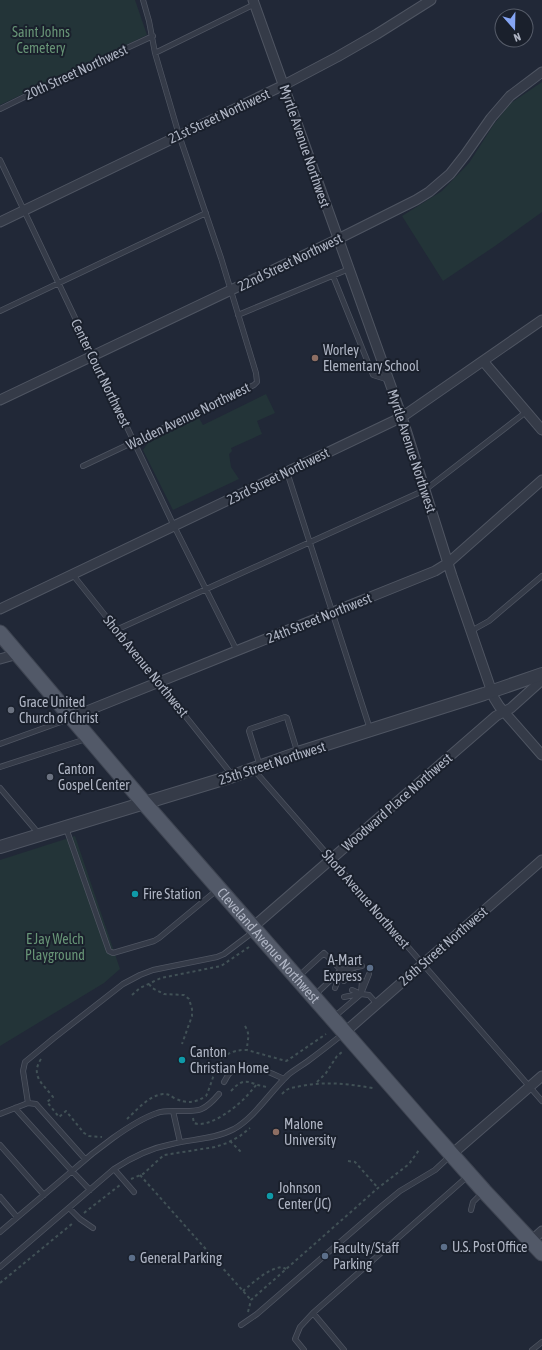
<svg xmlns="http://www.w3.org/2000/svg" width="542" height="1350" font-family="'Asap Condensed',sans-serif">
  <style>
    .green { fill: #233438 }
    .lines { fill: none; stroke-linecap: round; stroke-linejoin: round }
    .service-casing { stroke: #4f5562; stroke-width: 6 }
    .minor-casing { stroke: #4f5562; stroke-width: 11 }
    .tertiary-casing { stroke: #4f5562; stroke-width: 14 }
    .primary-casing { stroke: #3e4451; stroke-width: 17 }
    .path { stroke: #415156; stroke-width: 2; stroke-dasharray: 3 3; stroke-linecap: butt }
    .service { stroke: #353b48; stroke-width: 4.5 }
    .minor { stroke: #353b48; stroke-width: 9 }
    .tertiary { stroke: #353b48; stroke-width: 12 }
    .primary { stroke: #525968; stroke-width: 15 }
    .education-dot { fill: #8d6e63; stroke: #1a202c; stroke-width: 1.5 }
    .worship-dot { fill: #6b7280; stroke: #1a202c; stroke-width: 1.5 }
    .culture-dot { fill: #0f9aa8; stroke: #1a202c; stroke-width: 1.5 }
    .service-dot { fill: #5c6f8a; stroke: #1a202c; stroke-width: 1.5 }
    .labels { text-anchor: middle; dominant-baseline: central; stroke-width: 4; stroke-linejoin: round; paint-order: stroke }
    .park-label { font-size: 14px; fill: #679476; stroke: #1a202c }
    .street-label { font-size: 14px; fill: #afb5c4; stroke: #1a202c }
    .poi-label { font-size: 14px; fill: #afb5c4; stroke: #1a202c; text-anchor: start }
  </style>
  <rect width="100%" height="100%" fill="#212837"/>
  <path class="green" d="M0 0H135L147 35 0 105Z
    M542 82V212L495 246 443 281 402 216 442 191 469 163 494 124 511 103Z
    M266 394 275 413 257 421 262 434 231 448 232 451 229 454 231 467 239 479 173 510 143 450 148 443 199 418 203 425Z
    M75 836 120 969 104 983 0 1046V860Z"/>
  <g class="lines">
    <defs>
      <path id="service" d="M155 53 255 4
        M0 109 79 70 153 36
        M0 160 174 526 237 651
        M333 276 373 375 389 380
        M0 311 206 213
        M238 315 349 269
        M83 466 254 385 257 382 256 373 221 258 179 135 155 53 149 21 143 0
        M287 472 370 729
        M73 575 233 776
        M116 630 425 490 526 412
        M471 631 489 621 542 576
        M0 744 69 719
        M260 766 249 731 250 729 285 717 287 718 297 751
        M0 767 86 739
        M254 770 542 1101
        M0 788 39 834
        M66 828 109 951 113 953 154 941 159 938 217 890
        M344 971 354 973
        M369 974 361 994 369 995 377 1004
        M299 976 324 953 341 970 344 981
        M335 988 341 972
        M352 990 361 994
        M315 995 341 970 362 966
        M344 997 359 994
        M334 1017 361 994 362 981
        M224 1082C226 1079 228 1074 231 1072 243 1058 271 1073 284 1079
        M28 1103 23 1071 25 1062 54 1038 123 984 140 975 153 970 217 957 224 954 253 932
        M15 1108 72 1171C93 1152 131 1122 157 1113 162 1111 168 1111 173 1111L180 1142
        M173 1111C197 1111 202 1114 219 1094
        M0 1114 28 1103 36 1104 85 1159
        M0 1145 44 1195
        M114 1169 134 1192
        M0 1197 17 1217
        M69 1208 80 1219 93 1228
        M471 1210 473 1202 483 1192
        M0 1232 72 1171 90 1190
        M0 1267 114 1169C132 1157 151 1148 172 1144 193 1139 215 1139 234 1129 255 1117 270 1092 288 1075 294 1070 301 1066 308 1061 320 1052 332 1043 344 1033
        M241 1325 257 1314 383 1205 400 1191 435 1170 450 1156
        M304 1350 295 1339 300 1327 313 1313
        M344 1350 313 1313 468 1176
        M532 1350 542 1342"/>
      <path id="minor" d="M253 0 402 417 452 576 494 698 499 706 542 755
        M0 222 284 85 337 57 377 34 431 0
        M483 361 542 430
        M0 400 338 239 416 200 429 192 450 174 465 155 491 118 510 96 542 72
        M0 609 402 417 542 320
        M0 659 18 654
        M72 717 435 571 448 563 542 480
        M253 927 496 716 511 708 542 680
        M345 1032 542 860
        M452 1154 542 1076
        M531 1241 542 1231"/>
      <path id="tertiary" d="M0 847 233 776 298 753 484 694 542 674"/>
      <g id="primary">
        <path id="s1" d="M0 633 145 804 429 1129 484 1191 542 1253"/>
      </g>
    </defs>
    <use href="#service" class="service-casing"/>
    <use href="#minor" class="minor-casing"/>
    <use href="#tertiary" class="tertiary-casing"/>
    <use href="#primary" class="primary-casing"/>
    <path class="path" d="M149 984 152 988 164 994 184 995 189 999 192 1009V1016L182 1044
      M132 995 140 988 161 978 221 966 249 947
      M245 1026C251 1036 247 1039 247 1050
      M41 1059C30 1076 43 1084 53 1097L47 1102 59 1117 66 1111 84 1133 89 1136 102 1137
      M201 1065C209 1062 216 1067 222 1071
      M317 1082 326 1073 337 1056 342 1052
      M231 1091C246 1074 250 1085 267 1087
      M282 1094C288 1087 293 1088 301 1086 326 1081 348 1084 373 1088
      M193 1118 194 1123C206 1128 228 1113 237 1105 245 1099 251 1091 257 1084
      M127 1119C137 1110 148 1096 163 1094 168 1094 170 1095 174 1098 187 1104 195 1103 206 1096 216 1075 215 1049 247 1050L286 1061 288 1060 326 1034
      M230 1141 242 1153
      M348 1161 355 1162 378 1188
      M140 1175 251 1300
      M131 1179 143 1174 164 1155 215 1147 227 1143 240 1136 250 1128
      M84 1213 120 1185
      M0 1283 73 1223
      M243 1291C254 1282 267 1269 282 1267L286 1269
      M248 1312 251 1300 378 1188 409 1164 419 1150"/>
    <use href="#service" class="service"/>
    <use href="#minor" class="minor"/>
    <use href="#tertiary" class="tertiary"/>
    <use href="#primary" class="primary"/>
  </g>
  <g class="education-dot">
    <circle cx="315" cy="358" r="4"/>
    <circle cx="276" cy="1132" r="4"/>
  </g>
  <g class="worship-dot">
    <circle cx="11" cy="710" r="4"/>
    <circle cx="50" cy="777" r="4"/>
  </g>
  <g class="culture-dot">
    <circle cx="135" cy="894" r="4"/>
    <circle cx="182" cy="1060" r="4"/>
    <circle cx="270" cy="1196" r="4"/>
  </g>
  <g class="service-dot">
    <circle cx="370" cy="968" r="4"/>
    <circle cx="444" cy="1247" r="4"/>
    <circle cx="325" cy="1256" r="4"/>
    <circle cx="132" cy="1258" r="4"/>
  </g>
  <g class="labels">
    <g class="park-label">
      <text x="41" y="32">Saint Johns<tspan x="41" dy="16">Cemetery</tspan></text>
      <text x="55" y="939">E Jay Welch<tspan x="55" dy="16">Playground</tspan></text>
    </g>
    <g class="street-label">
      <text transform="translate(76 72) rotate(-25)">20th Street Northwest</text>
      <text transform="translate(219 116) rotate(-25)">21st Street Northwest</text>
      <text transform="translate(305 146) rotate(71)">Myrtle Avenue Northwest</text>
      <text transform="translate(290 262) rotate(-26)">22nd Street Northwest</text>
      <text transform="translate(101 373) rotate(64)">Center Court Northwest</text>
      <text transform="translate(188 416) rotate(-26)">Walden Avenue Northwest</text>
      <text transform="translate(412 451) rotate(72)">Myrtle Avenue Northwest</text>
      <text transform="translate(278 476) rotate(-26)">23rd Street Northwest</text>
      <text transform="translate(319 618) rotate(-22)">24th Street Northwest</text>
      <text transform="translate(146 666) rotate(51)">Shorb Avenue Northwest</text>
      <text transform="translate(272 763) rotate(-18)">25th Street Northwest</text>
      <text transform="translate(397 802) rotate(-41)">Woodward Place Northwest</text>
      <text transform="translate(366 899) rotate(49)">Shorb Avenue Northwest</text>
      <text stroke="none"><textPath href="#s1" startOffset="412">Cleveland Avenue Northwest</textPath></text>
      <text transform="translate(443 946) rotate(-41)">26th Street Northwest</text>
    </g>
    <g class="poi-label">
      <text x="323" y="350">Worley<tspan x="323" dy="16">Elementary School</tspan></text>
      <text x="19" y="702">Grace United<tspan x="19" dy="16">Church of Christ</tspan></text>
      <text x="58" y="769">Canton<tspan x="58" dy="16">Gospel Center</tspan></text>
      <text x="143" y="894">Fire Station</text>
      <text x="362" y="960" text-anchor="end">A-Mart<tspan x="362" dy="16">Express</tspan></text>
      <text x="190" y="1052">Canton<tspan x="190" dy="16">Christian Home</tspan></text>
      <text x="284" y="1124">Malone<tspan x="284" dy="16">University</tspan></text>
      <text x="278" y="1188">Johnson<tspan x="278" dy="16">Center (JC)</tspan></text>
      <text x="452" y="1247">U.S. Post Office</text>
      <text x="333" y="1248">Faculty/Staff<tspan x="333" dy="16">Parking</tspan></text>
      <text x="140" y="1258">General Parking</text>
    </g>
  </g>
  <g transform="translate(514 28) rotate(160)"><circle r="19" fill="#1a202c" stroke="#565c69"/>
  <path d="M0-3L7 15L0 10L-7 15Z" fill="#85a5f4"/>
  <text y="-6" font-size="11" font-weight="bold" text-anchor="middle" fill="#afb5c4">N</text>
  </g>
</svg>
